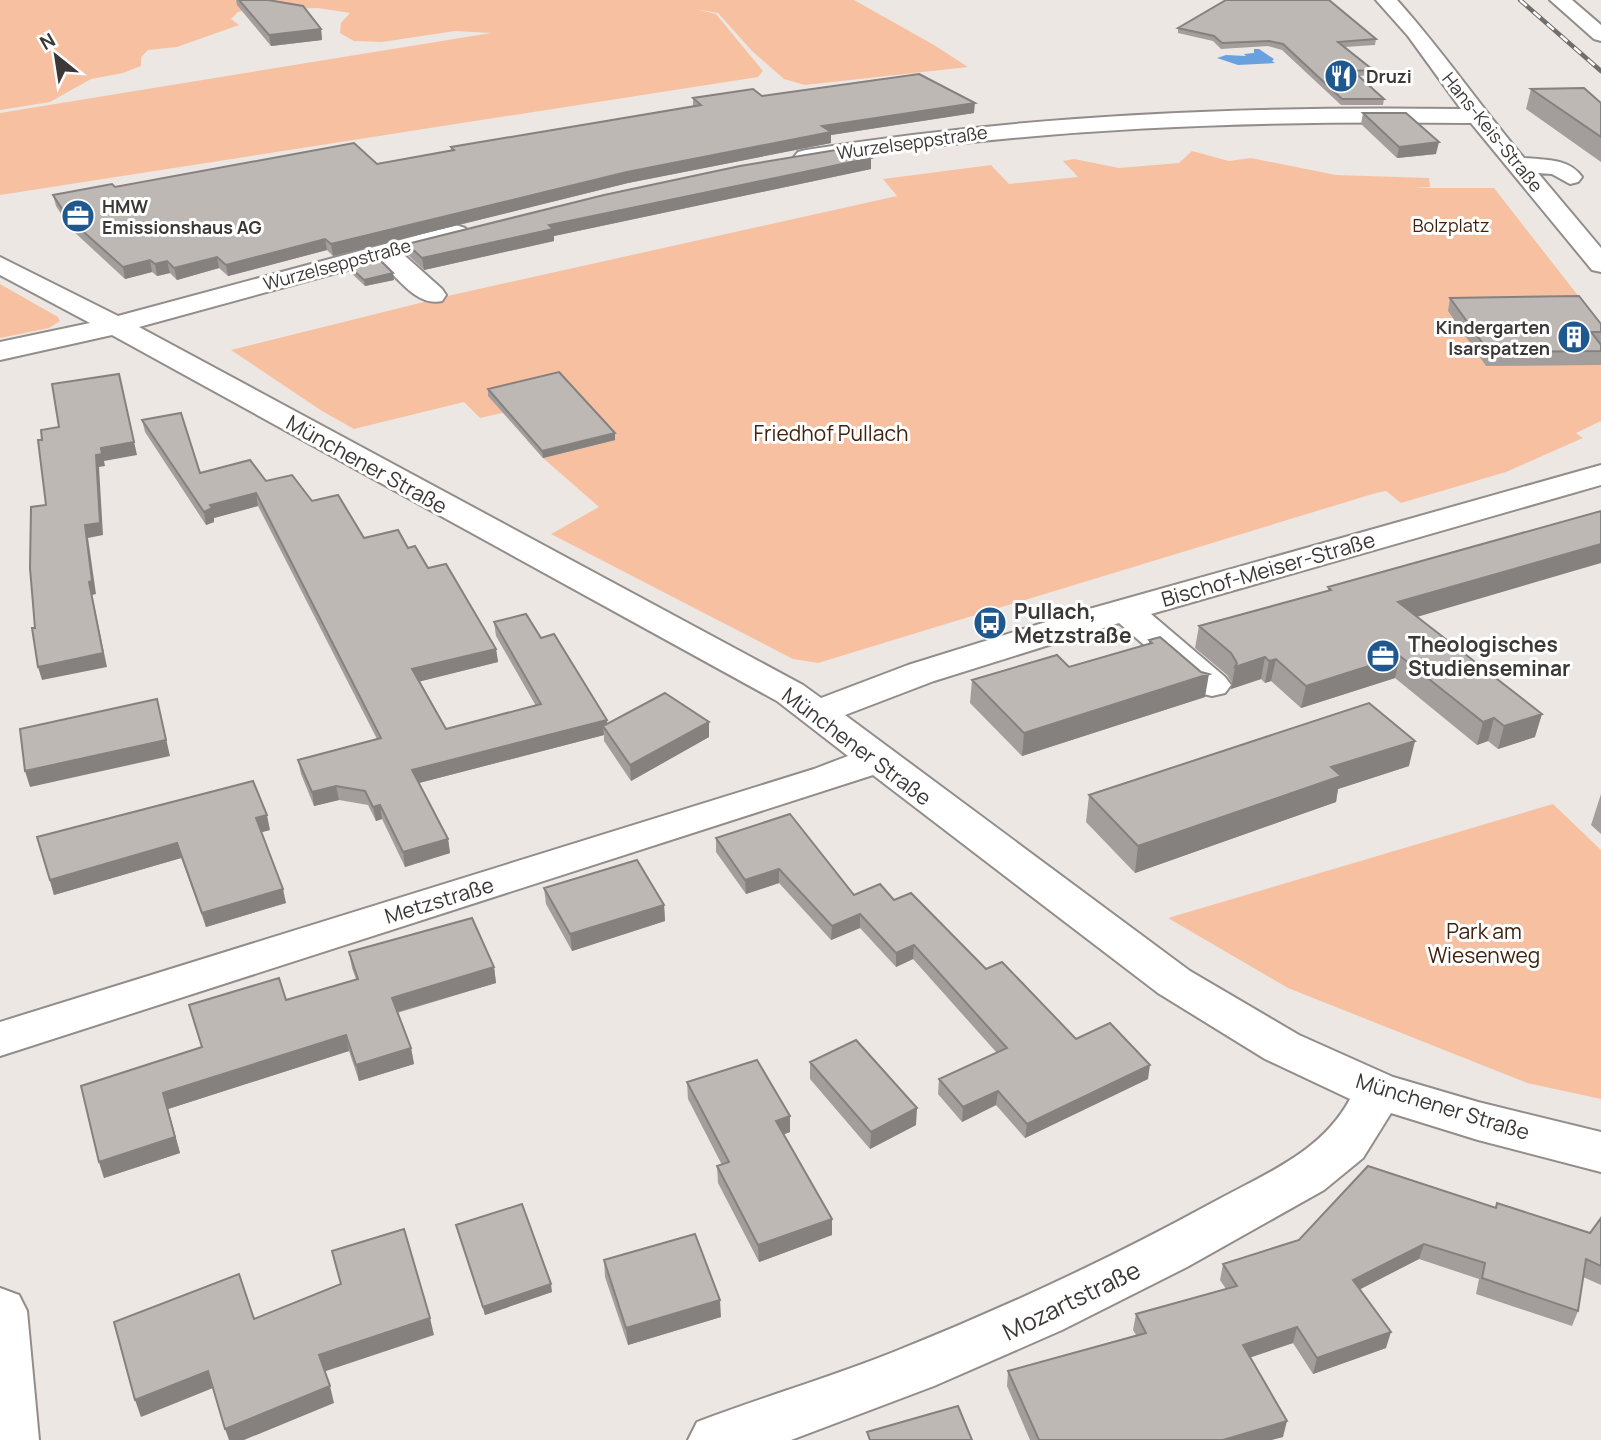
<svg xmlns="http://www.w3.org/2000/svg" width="1601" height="1440" font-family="Manrope,sans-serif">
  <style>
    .green { fill: #f7c1a1 }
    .water { fill: #68a1de }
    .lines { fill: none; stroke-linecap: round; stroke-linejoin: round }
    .minor-casing { stroke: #928d8a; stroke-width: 4 }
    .minor { fill: #fff; fill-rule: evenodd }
    .rail-casing { stroke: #726e6c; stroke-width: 4.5 }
    .rail { stroke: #fff; stroke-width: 2.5; stroke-dasharray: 9; stroke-linecap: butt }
    .wall { fill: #a39e9c }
    .shaded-wall { fill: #85817f }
    .building { fill: #beb8b5; stroke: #85817f; stroke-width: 2 }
    .labels { text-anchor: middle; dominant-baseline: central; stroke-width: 6; stroke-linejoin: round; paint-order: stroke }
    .far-poi-label { font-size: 18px; font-weight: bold; fill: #3b3837; stroke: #fff; text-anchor: start }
    .far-street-label { font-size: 18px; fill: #3b3837; stroke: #fff }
    .far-park-label { font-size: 18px; fill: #40220e; stroke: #fff }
    .park-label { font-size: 21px; fill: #40220e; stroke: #fff }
    .street-label { font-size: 21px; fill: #3b3837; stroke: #fff }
    .poi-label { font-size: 21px; font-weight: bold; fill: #3b3837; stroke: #fff; text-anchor: start }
    .near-street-label { font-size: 24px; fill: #3b3837; stroke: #fff }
  </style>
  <rect width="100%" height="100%" fill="#ece7e3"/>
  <path class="green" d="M0 0H854L934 45 968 67 805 85 784 79 752 51 718 13 695 9 716 14 763 71 758 77 0 195V113L491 33 455 31 382 42 354 41 340 33 341 23 350 13 318 8 248 10 238 12 231 19 239 25 177 47 148 50 141 57V66L123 73 91 79 50 102 0 110Z
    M1192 151 1229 161 1251 158 1336 175 1429 178 1430 187 1413 188H1494L1601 325V421L1576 433 1583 438 1506 472 1401 503 1386 491 1376 493 818 663 793 659 551 534 599 507 543 458 527 440 537 405 480 418 464 402 354 429 322 411 231 350 452 295 897 196 883 179 991 165 1009 184 1078 177 1063 161 1074 159 1119 168 1179 163Z
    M0 284 58 317 60 321 49 328 0 338Z
    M1553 804 1601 850V1099L1527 1083 1288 988 1168 918Z"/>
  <path class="water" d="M1254 49H1259L1274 59 1272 61 1275 63 1238 65 1217 58 1226 55 1246 56 1244 54 1254 53Z"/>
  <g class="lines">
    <defs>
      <path id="minor" d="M1376 0H1397C1442 50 1480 106 1524 158 1545 160 1569 158 1582 177L1578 182 1570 184 1552 174 1538 173 1601 248V272L1592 270 1471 123C1247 120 1027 128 806 164L798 162 794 157 798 152 806 150C1023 115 1241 106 1461 109L1408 36Z
        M1550 0H1572L1601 25V41L1594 39Z
        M456 225 465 228 469 233 465 238 404 255 442 289 446 295 442 301C417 307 397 277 380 261L139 327 803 685 821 698 908 665 1075 613 1601 465V485L1151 614 1225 677 1231 685 1225 693 1212 696 1199 693 1119 623 934 681 845 715 1190 971 1299 1035 1393 1077 1478 1102 1601 1132V1172L1478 1140 1391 1113 1363 1158 1324 1190 1187 1267 1062 1330 934 1386 791 1440H688L697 1422C763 1397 831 1377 896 1351 1004 1308 1107 1260 1208 1205 1260 1176 1321 1154 1350 1099L1265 1059 1158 993 873 775 0 1056V1022L814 769 848 756 777 701 112 335 0 360V342L90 323 0 275V257L118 316Z
        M0 1288 19 1295 27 1311 39 1440H0Z"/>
    </defs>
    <use href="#minor" class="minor-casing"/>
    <use href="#minor" class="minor"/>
    <defs>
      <path id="rail" d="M1520 0 1601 71"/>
    </defs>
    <use href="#rail" class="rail-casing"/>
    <use href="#rail" class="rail"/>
  </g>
  <path class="wall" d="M236 0H268L321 29 322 40 271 46 237 5Z
    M1178 28 1376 39 1375 45 1345 47 1373 70 1372 75 1358 76 1384 99 1383 105H1341L1282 50 1268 46 1221 49 1213 41 1178 33Z
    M1531 89 1601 103V162L1526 109Z
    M762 96 974 113 831 135V143L628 183 333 256 327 250 228 276 219 268 177 280 170 273 157 276 152 272 125 279 71 229 56 206 53 195 115 187 377 164 451 151V147L693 106V98Z
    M1363 113 1436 154 1397 158 1361 124Z
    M871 158V169L554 236V241L424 270 408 255 407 244Z
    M348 265 394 280 365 286 349 271Z
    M1450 298 1601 324V365L1486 366 1448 311Z
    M488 389 615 433V440L543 458 488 396Z
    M142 420 200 473 266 481 312 501 364 538 408 548 428 568 496 649 498 662 420 681 446 729 536 706 496 636 494 622 541 638 607 723 709 737 631 781 604 741V735L419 783 448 839 450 853 405 867 382 819 376 821 368 805 339 800 314 806 301 774 298 760 377 739 258 506 214 518V522L206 525 145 432Z
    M1328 587 1417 617 1535 737 1498 749 1488 741 1477 745 1395 678 1301 708 1271 681 1265 683 1261 679 1231 689 1232 683 1227 675 1195 648 1199 626 1328 591Z
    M1149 640 1201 672 1205 697 1022 756 970 703 972 680 1069 667 1149 644Z
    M1409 766 1338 789 1336 802 1135 873 1086 822 1089 795Z
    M1601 794V834L1591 825Z
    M270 830 261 832 286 903 206 927 181 858 54 895 37 837Z
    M716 838 854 895 894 900 1076 1039 1148 1079 1025 1138 996 1105 962 1122 938 1094 939 1079 997 1053 913 959 896 967 860 928 831 940 779 883 746 894 716 852Z
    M544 888 664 905 665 921 572 951 546 904Z
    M349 952 494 967 496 983 397 1013 411 1048 414 1064 359 1081 349 1051 168 1109 180 1153 104 1178 99 1162 201 1047 286 1000 356 979 352 968Z
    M810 1062 916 1125 870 1149 810 1079Z
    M687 1082 790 1116V1132L784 1134 832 1235 759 1262 718 1183 717 1166 722 1165 688 1099Z
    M1497 1203 1590 1233 1601 1218V1285L1583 1277 1578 1311 1572 1326 1476 1294 1479 1279 1419 1259 1360 1289 1386 1348 1313 1374 1293 1343 1250 1357 1283 1437 1271 1440H1030L1007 1386 1008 1371 1136 1335 1133 1330 1136 1314 1226 1289 1220 1280 1223 1264 1496 1208Z
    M456 1225 552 1292 485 1315 458 1233Z
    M604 1260 721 1317 628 1345 605 1277Z"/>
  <path class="shaded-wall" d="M321 29 322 40 271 46 269 35Z
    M975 103 974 113 831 135V143L628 183 333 256 331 244 627 172 822 126Z
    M1439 142 1436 154 1397 158 1399 147Z
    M871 158V169L554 236V241L424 270 422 258 549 225Z
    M325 239 327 250 228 276 226 265Z
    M217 257 219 268 177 280 174 268Z
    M150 260 152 272 125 279 123 267Z
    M167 261 170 273 157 276 155 264Z
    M393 273 394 280 365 286 364 280Z
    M119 374 137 455 104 461 105 466 99 467 103 535 88 538 96 594 92 595 107 667 42 680 38 667 89 582 85 525 96 455Z
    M615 433V440L543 458 542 451Z
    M256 493 258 506 214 518V522L206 525 204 512 210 505Z
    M1601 544V563L1393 624 1398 602Z
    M496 649 498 662 414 683 412 669Z
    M1400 656 1395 678 1301 708 1306 686Z
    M1265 657 1261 679 1231 689 1235 667Z
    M1276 659 1271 681 1265 683 1269 661Z
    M1209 674 1205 697 1022 756 1024 733Z
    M157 699 170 756 30 787 25 771Z
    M1542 714 1535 737 1498 749 1504 726Z
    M1494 718 1488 741 1477 745 1483 722Z
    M607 720 608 733 603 726 604 735 415 784 412 770Z
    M709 722V737L631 781 630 765Z
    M1415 741 1409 766 1338 789 1336 802 1135 873 1138 846 1331 767Z
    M336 786 339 800 314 806 312 792Z
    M380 805 382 819 376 821 373 807Z
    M267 815 270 830 259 833 256 818Z
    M448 839 450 853 405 867 403 852Z
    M177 843 181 858 54 895 50 880Z
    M779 869V883L746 894 745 880Z
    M283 889 286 903 206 927 202 913Z
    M664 905 665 921 572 951 570 934Z
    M860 914V928L831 940 832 926Z
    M914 945 913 959 896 967V953Z
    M494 967 496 983 394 1013 392 998Z
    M346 1035 349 1051 168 1109 180 1153 104 1178 99 1162 163 1093Z
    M411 1048 414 1064 359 1081 356 1065Z
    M1150 1065 1148 1079 1025 1138 1027 1124Z
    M998 1091 996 1105 962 1122 963 1107Z
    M917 1108 916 1125 870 1149 871 1132Z
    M790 1116V1132L777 1137 776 1121Z
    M832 1219V1235L759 1262 758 1245Z
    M1424 1244 1419 1259 1349 1295 1353 1280Z
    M551 1284 552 1292 485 1315 483 1307Z
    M720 1300 721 1317 628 1345 626 1328Z
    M430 1318 434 1335 323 1372 319 1355Z
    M1297 1327 1293 1343 1240 1361 1243 1345Z
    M1391 1332 1386 1348 1313 1374 1317 1358Z
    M208 1371 213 1388 141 1417 135 1400Z
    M330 1386 334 1403 244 1440H229L225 1429Z
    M1287 1421 1283 1437 1271 1440H1223Z"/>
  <path class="building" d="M239 0H268L303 6 321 29 269 35Z
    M1226 0H1329L1376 39 1338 42 1373 70 1353 71 1384 99H1342L1283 44 1269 41 1222 43 1214 36 1178 28Z
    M919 74 975 103 822 126 831 132 627 172 331 244 325 239 226 265 217 257 174 268 167 261 155 264 150 260 123 267 68 218 53 195 112 184 115 187 354 143 377 164 454 150 451 147 701 105 693 98 753 89 762 96Z
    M1584 88 1601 103V137L1531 89Z
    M1363 113H1406L1439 142 1399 147Z
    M854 147 871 158 549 225 553 229 422 258 407 244 604 195 740 166Z
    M377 257 393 273 364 280 348 265Z
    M1579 296 1601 324V332H1591L1601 345V351L1489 352 1450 298Z
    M559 372 615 433 542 451 488 389Z
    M119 374 134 442 101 448 102 454 96 455 100 523 85 525 92 581 89 582 103 653 38 667 32 628H35L30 568 31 507 46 505 38 440H42L41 430 59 427 52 384Z
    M181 413 200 473 250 460 266 481 292 475 312 501 338 495 364 538 398 530 408 548 415 546 428 568 446 564 496 649 412 669 446 729 541 704 494 622 526 614 541 638 554 634 607 720 412 770 448 839 403 852 380 805 373 807 365 791 336 786 312 792 298 760 381 738 256 493 210 505 212 508 204 512 142 420Z
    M1601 511V544L1398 602 1542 714 1504 726 1494 718 1483 722 1400 656 1306 686 1276 659 1269 661 1265 657 1235 667 1237 663 1231 653 1199 626 1331 590 1328 587Z
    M1160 637 1201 672 1209 674 1024 733 972 680 1057 655 1069 667 1152 643 1149 640Z
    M665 693 709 722 630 765 603 726Z
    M157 699 166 740 25 771 20 729Z
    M1369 703 1415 741 1331 767 1341 776 1138 846 1089 795Z
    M253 781 267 815 256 818 283 889 202 913 177 843 50 880 37 837Z
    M790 814 854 895 880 884 894 900 911 893 986 969 1002 962 1076 1039 1110 1023 1150 1065 1027 1124 998 1091 963 1107 939 1079 1007 1048 914 945 896 953 860 914 832 926 779 869 745 880 716 838Z
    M637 860 664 905 570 934 544 888Z
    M472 918 494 967 392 998 411 1048 356 1065 346 1035 163 1093 175 1137 99 1162 81 1086 202 1047 189 1005 279 978 286 1000 358 979 349 952Z
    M856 1040 917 1108 871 1132 810 1062Z
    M757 1060 790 1116 776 1121 832 1219 758 1245 717 1166 729 1162 687 1082Z
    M1368 1166 1496 1208 1497 1203 1590 1233 1601 1218V1266L1586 1259 1578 1311 1482 1278 1485 1263 1424 1244 1353 1280 1391 1332 1317 1358 1297 1327 1243 1345 1287 1421 1223 1440H1039L1008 1371 1146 1333 1136 1314 1237 1286 1223 1264 1299 1240Z
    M522 1204 551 1284 483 1307 456 1225Z
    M404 1229 430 1318 319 1355 330 1386 225 1429 208 1371 135 1400 114 1322 239 1274 254 1319 341 1284 332 1251Z
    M695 1234 720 1300 626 1328 604 1260Z
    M958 1406 972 1440H870L867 1432Z"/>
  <defs>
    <symbol id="restaurant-disc" viewBox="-11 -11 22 22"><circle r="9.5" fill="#1f588f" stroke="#fff"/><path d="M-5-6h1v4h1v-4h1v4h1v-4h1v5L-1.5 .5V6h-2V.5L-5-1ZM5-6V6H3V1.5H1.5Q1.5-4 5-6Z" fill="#fff"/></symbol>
    <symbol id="office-disc" viewBox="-11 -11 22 22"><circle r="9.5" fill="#1f588f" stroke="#fff"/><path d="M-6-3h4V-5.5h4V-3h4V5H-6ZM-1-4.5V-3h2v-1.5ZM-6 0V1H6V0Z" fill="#fff"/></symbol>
    <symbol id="building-disc" viewBox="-11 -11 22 22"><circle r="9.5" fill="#1f588f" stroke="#fff"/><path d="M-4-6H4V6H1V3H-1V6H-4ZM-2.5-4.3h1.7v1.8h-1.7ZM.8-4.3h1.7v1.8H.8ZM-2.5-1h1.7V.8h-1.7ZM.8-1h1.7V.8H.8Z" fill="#fff"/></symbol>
    <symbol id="bus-disc" viewBox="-11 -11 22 22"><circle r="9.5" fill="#1f588f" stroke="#fff"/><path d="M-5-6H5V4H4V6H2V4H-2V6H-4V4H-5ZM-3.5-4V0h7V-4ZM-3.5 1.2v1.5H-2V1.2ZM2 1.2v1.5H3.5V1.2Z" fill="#fff"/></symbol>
  </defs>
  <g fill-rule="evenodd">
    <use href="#restaurant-disc" x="1322" y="57" width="38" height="38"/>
    <use href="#office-disc" x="59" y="197" width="38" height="38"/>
    <use href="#building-disc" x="1555" y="318" width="38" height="38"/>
    <use href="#bus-disc" x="971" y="604" width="38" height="38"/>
    <use href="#office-disc" x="1364" y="637" width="38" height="38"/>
  </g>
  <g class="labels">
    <g class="far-poi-label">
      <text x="1366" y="76">Druzi</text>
      <text x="102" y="206">HMW<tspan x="102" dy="21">Emissionshaus AG</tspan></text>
      <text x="1550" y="327" text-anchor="end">Kindergarten<tspan x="1550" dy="21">Isarspatzen</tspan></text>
    </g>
    <g class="far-street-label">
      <text transform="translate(1493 132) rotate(51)">Hans-Keis-Straße</text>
      <text transform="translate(912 142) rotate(-8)">Wurzelseppstraße</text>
      <text transform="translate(337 264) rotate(-15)">Wurzelseppstraße</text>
    </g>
    <g class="far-park-label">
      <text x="1451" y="225">Bolzplatz</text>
    </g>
    <g class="park-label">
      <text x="831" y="433">Friedhof Pullach</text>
      <text x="1484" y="931">Park am<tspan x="1484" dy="24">Wiesenweg</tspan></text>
    </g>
    <g class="street-label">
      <text transform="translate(367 464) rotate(29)">Münchener Straße</text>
      <text transform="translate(1268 569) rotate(-16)">Bischof-Meiser-Straße</text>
      <text transform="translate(857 746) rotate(37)">Münchener Straße</text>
      <text transform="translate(439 900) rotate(-17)">Metzstraße</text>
      <text transform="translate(1443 1106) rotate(17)">Münchener Straße</text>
    </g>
    <g class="poi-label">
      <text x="1014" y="611">Pullach,<tspan x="1014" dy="24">Metzstraße</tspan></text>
      <text x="1408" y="644">Theologisches<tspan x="1408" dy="24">Studienseminar</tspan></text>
    </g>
    <g class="near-street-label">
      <text transform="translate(1071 1300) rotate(-26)">Mozartstraße</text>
    </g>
  </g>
  <g transform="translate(56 56) rotate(330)" stroke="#ffffff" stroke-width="5" paint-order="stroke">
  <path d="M0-5L12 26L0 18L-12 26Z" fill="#3b3837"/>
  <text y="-10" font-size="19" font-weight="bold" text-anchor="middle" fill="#3b3837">N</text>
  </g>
</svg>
